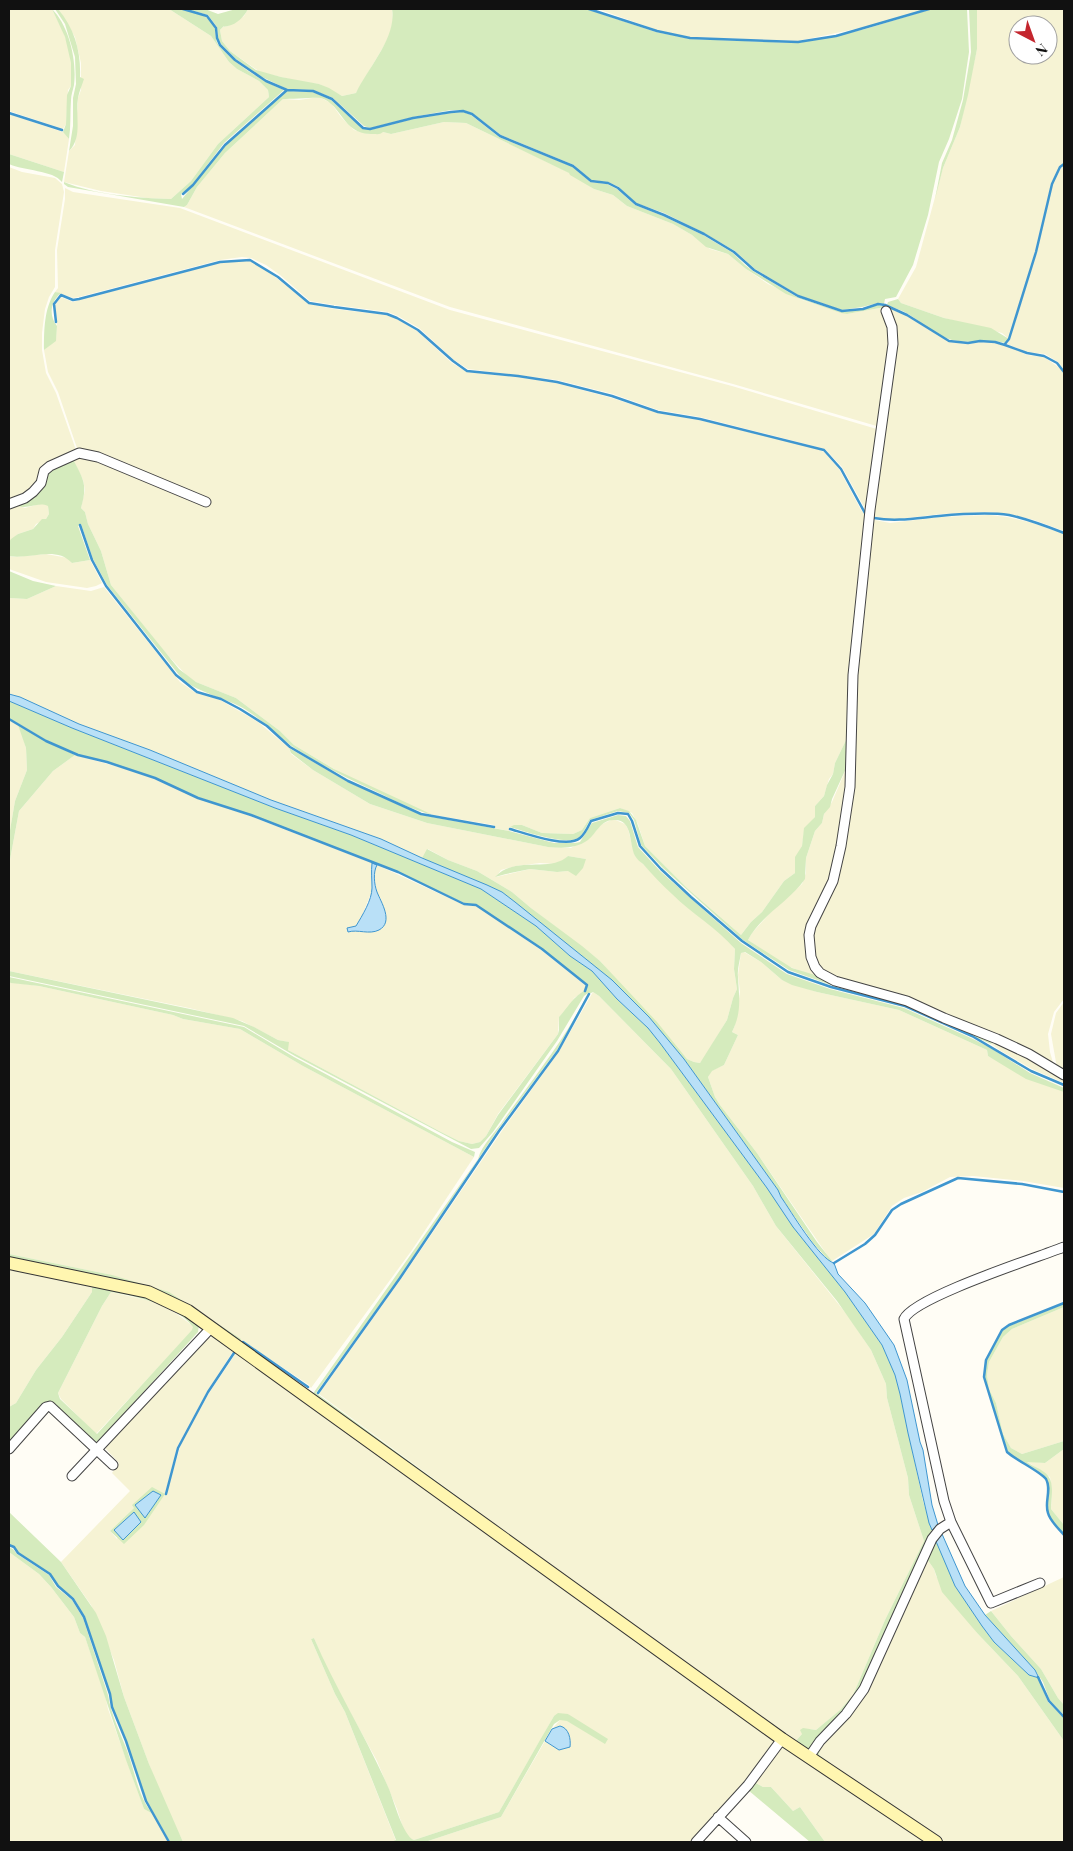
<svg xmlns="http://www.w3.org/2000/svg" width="1073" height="1851" font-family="'Playfair Display',serif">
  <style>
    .farmland { fill: #f6f3d4; fill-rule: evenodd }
    .green { fill: #d5ebbd; fill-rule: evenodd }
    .water { fill: #b9e0f7; stroke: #3f96cf }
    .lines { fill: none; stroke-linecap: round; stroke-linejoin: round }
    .stream { stroke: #3f96cf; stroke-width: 2.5 }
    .street-casing { stroke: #444; stroke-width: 11 }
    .secondary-casing { stroke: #333; stroke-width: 14 }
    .street { stroke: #fff; stroke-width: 9 }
    .secondary { stroke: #fff6b0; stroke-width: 12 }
  </style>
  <rect width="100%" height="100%" fill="#fffdf5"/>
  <path class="farmland" d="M9 9H52L63 31 70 51 71 63V86L68 90 66 124 63 129 9 111Z
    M58 9H169L211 36 229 62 237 69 259 81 268 90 269 97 218 144 191 181 171 199 147 198 101 191 64 182 69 151 75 145 78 98 81 90V63L75 37Z
    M248 9H392L393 21 390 34 385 44 356 93 342 96 319 84 306 83 260 72 230 51 222 41 220 30 223 27 228 26 244 16Z
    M598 9H927L865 27 798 41 690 37 657 30Z
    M977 9H1064V164L1060 167 1051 184 1035 251 1009 339 1002 333 944 318 901 303 898 299 916 267 943 168 960 127 977 49ZM1018 25H1048V55H1018Z
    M319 97 331 103 341 117 354 130 368 134 383 132 391 134 444 122 466 123 570 173 594 189 613 195 627 206 673 224 692 235 710 249 728 254 746 269 768 284 802 300 847 314 885 307 891 327 880 427 733 384 450 307 184 207 187 205 197 187 225 153 283 99 299 100Z
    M9 114 63 132 66 135 69 139 64 172 9 154Z
    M1064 165V370L1058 362 1045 354 1027 352 1007 344 1010 339 1037 252 1052 184 1061 168Z
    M9 167 22 172 55 178 62 184 64 192 55 250V287L49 297 45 309 42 333V350L46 373 56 393 77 453 49 466 32 491 9 503Z
    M65 188 73 192 180 208 450 310 732 386 880 430 868 514 842 467 825 449 700 417 658 410 613 394 557 380 468 369 454 360 419 328 398 316 388 312 334 305 310 301 280 275 266 265 251 258 242 257 220 260 79 297 73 298 55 292 58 288 57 250 65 199Z
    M242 260 250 261 264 268 309 304 334 309 387 315 397 319 417 331 452 363 467 372 518 377 556 383 612 398 658 413 699 420 815 448 824 452 839 469 861 510 867 517 848 698 849 734 835 763 833 774 829 779 824 796 815 806V817L804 832 802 846 795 862V873L784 881 762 912 751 922 741 935 688 889 645 846 638 824 632 813 620 808 590 818 582 830 573 834 542 833 522 825 510 827 509 831 494 828V825L433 815 404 803 341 773 294 745 280 731 236 698 196 682 188 677 163 650 111 585 101 551 88 524 85 512 81 508 85 490 83 480 73 459 80 452 77 448 58 392 48 372 44 350 56 340 57 322 55 305 61 297 73 302 79 300 220 263Z
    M887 307 907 316 949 342 968 344 980 342 995 343 1013 348 1027 355 1044 357 1061 369 1064 374V531L1034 520 1008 514 989 512 941 514 890 520 871 516 892 369Z
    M43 503 48 505 49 514 46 519 36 524 33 529 18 534 9 542V507L16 505 25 508Z
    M989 515 1007 517 1033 523 1064 534V999L1054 1012 1048 1034 1050 1052 1054 1066 952 1020 838 981 815 964 810 936 828 894 851 784 853 690 870 519 890 523 941 517Z
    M46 554 68 558 72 563 90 560 102 583 96 586 87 588 46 582 9 569V556L14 557Z
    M56 586 91 591 104 587 180 682 196 693 220 700 258 722 289 748 291 754 313 770 370 804 427 823 548 847 571 848 595 832 598 826 609 821 613 819 625 824 628 829 635 856 659 880 723 935 735 949 734 969 737 989 733 998 727 1020 704 1058 700 1063 694 1062 687 1059 600 961 531 908 512 892 477 871 448 860 428 849 422 858 381 839 271 800 150 750 79 724 20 697 9 694V598L27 599ZM568 856 586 859 568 871 557 872 530 869 496 877 501 870 516 866 540 863 555 864 561 863Z
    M9 720 18 725 22 734 26 748 27 770 15 801 9 836Z
    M75 755 140 773 198 798 250 816 372 863 371 871 372 891 361 918 354 930 367 932 382 901 376 891 374 870 377 865 464 905 476 906 487 913 541 950 586 986 585 991 574 998 570 1006 559 1017 558 1034 498 1114 486 1136 480 1142 472 1144 459 1141 441 1132 288 1050V1042L278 1040 242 1021 189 1008 9 971V865L19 811 53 771Z
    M849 762 848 778 831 880 808 930 820 976 811 975 785 965 748 940 752 933 770 913 802 884 806 873V858L815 831 822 823 824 814 832 802Z
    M744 952 761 962 782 980 817 992 899 1010 987 1050 988 1056 1064 1092V1188L1023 1181 973 1176 950 1177 922 1192 904 1198 892 1206 874 1234 832 1261 830 1259 757 1153 720 1105 715 1097 708 1077 711 1071 724 1065 738 1035 732 1032 735 1025 740 992 738 975 741 953Z
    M9 982 39 986 173 1015 183 1019 240 1029 303 1066 474 1157 412 1250 311 1388 309 1385 176 1297 107 1274 9 1254Z
    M593 992 599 996 671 1069 753 1186 776 1226 848 1316 871 1350 886 1384 887 1398 908 1478 909 1495 924 1541 885 1620 853 1695 840 1710 816 1730 810 1729 802 1734 795 1742 595 1598 319 1394 401 1279 506 1125 558 1053Z
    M1064 1002V1072L1057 1068 1051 1034 1056 1013Z
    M993 1040 1064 1077V1083L1032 1069 1001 1051 991 1044Z
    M9 1266 92 1283V1292L62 1337 36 1370 16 1403 9 1407Z
    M111 1292 155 1302 177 1314 194 1327 193 1330 96 1434 61 1399 58 1393 102 1306Z
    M1064 1307V1441L1022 1454 1011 1448 1003 1434 996 1403 989 1389 987 1375 989 1362 1003 1337 1012 1329Z
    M215 1336 777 1739 746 1784 692 1842H425L501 1817 545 1741 559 1750 570 1747 569 1740 560 1726 552 1729 560 1720H566L579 1727 568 1714 554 1716 499 1812 414 1840 409 1838 404 1831 397 1809 377 1761 329 1674 314 1638 311 1639 335 1694 345 1712 396 1841 391 1842H183L159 1791 124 1697 114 1660 91 1605 61 1562 130 1491 112 1473 119 1463 106 1449V1445L204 1340ZM232 1353H234V1356L209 1393 181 1444 166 1495 165 1494 177 1447 208 1390ZM134 1508 117 1539 110 1531Z
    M1064 1449V1525L1051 1509 1052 1490 1050 1477 1026 1461 1045 1463Z
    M9 1552 39 1574 51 1587 74 1617 80 1633 85 1637 105 1695 108 1709 144 1809 153 1814 168 1842H9Z
    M927 1559 934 1569 936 1576 978 1634 1018 1676 1064 1741V1842H945L844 1774 819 1755 820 1748 864 1697 873 1680Z
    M1064 1577V1705L1058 1698 1041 1669 1011 1636 991 1611Z
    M783 1744 929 1842H825L800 1807 793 1811 771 1787H763L754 1782Z"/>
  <path class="green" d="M52 9C69 26 77 60 74 85 73 90 71 95 71 100 70 113 71 126 69 139L63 132 66 124 67 95 71 86V63L65 37Z
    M55 9H58C75 29 81 52 80 77L84 79C82 85 79 92 78 98 75 116 83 137 69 151L73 126V98L76 84 75 57 65 24Z
    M169 9C183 9 211 12 215 29 216 36 215 42 220 47 238 66 261 81 284 90L224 143 192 185 181 194 182 199 226 145 287 91 313 92 331 100 362 128 370 130 413 119 451 113 463 112 471 115 499 137 573 167 590 182 607 184 617 189 635 205 663 216 703 235 733 253 745 265 753 271 797 297 841 312 853 311 878 305 885 307 847 314 841 313 786 294 746 269 728 254 706 247 692 235 673 224 627 206 613 195 594 189 570 175 569 173 466 123 444 122 391 134 383 132C380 135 377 134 373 134 342 135 343 105 321 98 318 97 290 99 283 99L225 153 197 187 187 205 184 207 68 187 64 184V182C95 195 138 198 171 199L191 181 218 144 269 97 268 90 259 81 237 69 229 62 211 36Z
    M187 9H205L218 14 236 9H248C244 17 237 24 228 26 221 28 226 24 220 30L222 41 230 51 256 70 281 77 319 84 329 88 342 96 356 93C368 68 397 37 392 9H586L656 32 690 39 798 43 837 36 865 29 932 9H967L969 52 962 99 949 139 939 162 928 215 913 265 896 297 885 299 884 304 878 303 862 307 842 310 798 295 755 269 735 251 704 233 664 213 636 203 619 187 608 182 591 180 574 165 501 135 472 113 463 110H451L413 117 370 128 364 126 333 98 313 90 287 89 258 75 236 59 221 44 218 38 217 27 208 15Z
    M969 9H977V49L968 95 960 127 943 168 935 199 942 163 952 140 963 100 971 52Z
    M9 154 64 172 62 182C53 170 24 171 9 164Z
    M55 292 61 293C51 301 48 315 57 326L56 341 44 350C44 331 44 308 55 292Z
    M898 299 901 303 944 318 991 328 1009 339 1005 343C987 339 970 344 952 340 936 336 922 322 908 314 902 310 894 308 887 305L888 302Z
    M73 459C83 479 88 484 81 508L85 512 88 524 101 551 111 585 179 669 196 682 236 698 280 731 294 745 334 769 433 815C413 810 395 801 377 792 348 779 319 764 293 747 275 734 261 718 241 707 222 697 200 693 183 680L107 585 93 559 81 524 78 526 90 560 72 563C56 545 29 560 9 556V542L11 539 18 534 33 529 42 519H46L49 514 48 506C37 501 27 511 16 505L39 493 50 470Z
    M9 571 33 581 56 586 27 599 9 598Z
    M9 701 72 728 275 808 351 835 481 889 536 926 570 956 592 971 617 999 648 1028 660 1043 767 1188 793 1227 845 1292 882 1345 895 1375 900 1394 923 1501 932 1530 900 1598 869 1673 858 1695 846 1712 829 1727 808 1750H803L782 1737 619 1616 313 1397 312 1395 478 1159C482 1144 496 1132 505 1118 534 1077 566 1038 588 993L584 996 557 1041 493 1132 479 1148 471 1149 295 1056 244 1026 9 976V971L233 1018 254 1027 278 1040 289 1042 288 1050 441 1132 459 1141 472 1144 480 1142 486 1136 498 1115 558 1034 559 1030V1017C565 1011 570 1002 576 997 581 992 585 992 588 985L542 949 476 905 464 903 398 872 251 815 198 797 155 778 107 762 78 755 46 740 9 718ZM593 992 599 996 671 1069 753 1186 776 1226 837 1301 871 1350 886 1384 887 1398 908 1478 909 1495 924 1541 885 1620 853 1695 840 1710 816 1730 803 1728 800 1730 802 1734 795 1742 769 1725 316 1393 399 1278 497 1131 557 1050 589 994Z
    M18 725 45 741 75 755 53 771 19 811 9 865V836L15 801 27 770 26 748Z
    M849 734V762L832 799 830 807 824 814 822 823 815 831 806 858 805 879C789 902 761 915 748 940L792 968 897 1000 993 1040 991 1044 906 1005 831 985 789 970 743 940 663 868 641 845 634 820 629 813 618 811 590 820C587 825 584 832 580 837 568 847 524 831 510 827L514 825H522L542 833 573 834 582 830 590 818 620 808 629 811 636 820 645 846 688 889 741 935 751 922 762 912 784 881 795 873V857L802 846 804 828 815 817V806L824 796 827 785 833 774 835 763Z
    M289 748 348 782 421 815 509 831 554 843H575L580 842 592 823 618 815 626 816 630 821 638 847 660 871 741 943 787 974 830 989 904 1008 971 1038 989 1047 1030 1073 1064 1088V1092L1026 1079 988 1056 987 1050 899 1010 817 992 792 985 782 980 761 962 745 952 741 953C740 960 737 969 738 977 739 998 742 1012 732 1032L738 1035 724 1065 712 1071 708 1077 715 1097 720 1105 757 1153 817 1242 832 1261 830 1262 813 1243 781 1197 778 1190 684 1059 640 1008 612 980 502 892 422 858 427 849 448 860 477 871 512 892 531 908 582 946 600 961 657 1022 687 1059 694 1062 700 1063 727 1020 733 998 737 989 734 969 735 949C716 927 692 914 672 894 662 885 652 874 643 864 640 862 637 859 635 856 629 844 633 819 614 820 600 820 597 833 588 840 576 849 562 848 548 847L427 823 370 804 313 770 291 753Z
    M568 856 586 859 583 868 576 876 568 871 557 872 530 869 506 874 495 877C515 855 550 873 568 856Z
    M9 977 244 1027 294 1057 452 1142 475 1152 474 1157 303 1066 240 1029 183 1019 173 1015 39 986 11 983 9 982Z
    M9 1254 112 1275 169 1292 241 1339 240 1342 186 1306 9 1261Z
    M92 1283 141 1293 173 1306 199 1325 198 1332 101 1439 96 1442 50 1401 46 1402 9 1443V1407L16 1403 36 1370 62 1337 92 1292ZM111 1292C138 1297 175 1304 193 1327L192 1330 97 1434 60 1399 58 1393 102 1306Z
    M1064 1304V1307L1012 1329 1003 1337 989 1362 987 1375 989 1389 996 1403 1003 1434 1011 1448 1022 1454 1064 1441V1449L1045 1463 1027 1462C1032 1466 1039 1468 1044 1472 1056 1480 1051 1497 1051 1509L1064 1525V1534C1059 1528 1053 1523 1049 1516 1043 1504 1054 1490 1046 1478 1041 1470 1017 1460 1008 1452L984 1377 986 1360 1003 1330 1009 1326Z
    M152 1487 165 1494 144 1525 124 1544 110 1531 134 1508 132 1505ZM133 1513 141 1522 114 1531V1530Z
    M9 1512 61 1562 96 1613 106 1636 124 1697 149 1764 183 1842H170L147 1801 126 1741 112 1707 110 1694 85 1617 74 1598 58 1586 51 1574 18 1553 15 1547 9 1544Z
    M939 1534 936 1539 955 1586 982 1626 994 1642 1029 1675 1038 1678 1048 1702 1064 1718V1741L1018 1676 978 1634 942 1592 934 1569 927 1559 873 1680 855 1709 827 1739 820 1748 819 1755 844 1774 945 1842H941L817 1758C817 1740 853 1712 864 1695L929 1549Z
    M9 1547 13 1549 17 1554 49 1575 56 1587 72 1600 83 1618 108 1695C111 1715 121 1734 128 1753 135 1773 139 1799 153 1814L144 1809 126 1760 85 1637 80 1633 74 1617 51 1587 39 1574 9 1552Z
    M991 1611 1011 1636 1041 1669 1058 1698 1064 1705V1715L1050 1701 1043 1682 1035 1670 985 1615Z
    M314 1638C336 1690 367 1738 389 1789 394 1801 403 1836 414 1840L499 1812 540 1740 554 1716 558 1713 568 1714 608 1739 605 1744 567 1721 560 1720 554 1724 501 1817 425 1842H391L396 1840 345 1712 335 1694 311 1639Z
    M754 1782 763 1787H771L793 1811 800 1807 825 1842H810L748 1790Z"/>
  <path class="water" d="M9 694 20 697 79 724 150 750 271 800 381 839 422 858 487 885 502 892 515 902 612 980 649 1017 684 1059 778 1190 781 1197C791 1211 819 1259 834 1263L838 1274 865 1303 894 1345 907 1380 920 1442 923 1450 932 1505 938 1525 932 1530 929 1523 908 1433 900 1394 895 1375 882 1345 845 1292 793 1227 767 1188 660 1043 648 1028 617 999 592 971 570 956 536 926 481 889 351 835 275 808 72 728 9 701Z
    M372 863 377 865C373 872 374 884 377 892 381 902 394 922 379 930 369 935 358 929 348 932L347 928 356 926C362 916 372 900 372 888 372 880 371 872 372 863Z
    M153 1491 161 1495 145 1518 135 1505Z
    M134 1512 141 1522 123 1540 114 1530Z
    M939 1534H942L965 1586 985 1615 1035 1670 1039 1678 1029 1675 994 1642 982 1626 955 1586 935 1539Z
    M560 1726C569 1728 571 1739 570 1747L559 1750 545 1741 552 1729Z"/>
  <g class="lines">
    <path class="stream" d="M183 9 207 16 216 28 217 38 220 45 235 60 266 81 287 90 313 91 332 99 363 128 370 129 413 118 451 112 463 111 472 114 500 136 573 166 591 181 608 183 618 188 636 204 664 215 704 234 734 252 754 270 798 296 842 311 863 309 878 304 885 305 907 315 949 341 968 343 980 341 995 342 1005 345 1027 353 1044 356 1057 363 1064 372
      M589 9 657 31 690 38 798 42 836 36 929 9
      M9 113 62 130
      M183 194 193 185 225 145 287 90
      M56 322 54 304 61 295 73 300 79 299 220 262 250 260 278 277 309 303 334 307 387 314 397 318 418 330 453 361 467 371 518 376 557 382 612 396 658 412 700 419 824 450 841 469 866 515
      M1005 344 1009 339 1036 252 1052 184 1060 167 1064 164
      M874 518C896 522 917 518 939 516 961 514 987 512 1009 515 1028 519 1046 526 1064 533
      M80 525 92 560 106 586 176 675 197 692 221 699 240 709 267 726 290 747 348 781 421 814 494 827
      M9 719 46 741 78 755 107 762 155 778 198 798 251 815 398 872 464 904 476 905 542 949 587 985 585 991
      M510 829C524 833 568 849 580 838 585 834 588 827 591 821L618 813 628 814 632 821 640 846 661 869 691 897 742 941 788 972 831 987 905 1006 972 1036 1031 1071 1064 1085
      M834 1263 865 1244 875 1235 892 1210 901 1204 958 1178 1022 1184 1064 1192
      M1064 1303 1009 1325 1002 1330 986 1360 984 1377 1007 1452C1016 1460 1041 1472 1046 1479 1052 1490 1044 1502 1048 1513 1050 1521 1059 1529 1064 1535
      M243 1342 308 1387
      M318 1393 400 1278 499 1131 558 1051 589 994
      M166 1494 178 1448 208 1392 234 1353
      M9 1545 14 1547 18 1553 50 1574 58 1586 73 1599 84 1617 110 1694 112 1707 126 1741 146 1801 169 1842
      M1038 1677 1049 1701 1064 1717"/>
    <defs>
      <path id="street" d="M886 311 892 327 893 344 870 510 853 675 850 787 841 846 833 881 811 926 809 935 811 957 815 967 820 973 835 981 907 1001 944 1018 997 1039 1029 1054 1064 1075
        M9 504 25 498 33 492 41 483 44 471 50 466 79 453 98 457 206 502
        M9 1449 46 1407 50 1406 113 1465
        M72 1476 211 1328
        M1040 1583 991 1603 951 1522 944 1501 904 1319C914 1297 1036 1258 1064 1247
        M809 1757 820 1741 846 1714 864 1689 932 1539 940 1529 951 1522
        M718 1817 746 1842
        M696 1842 748 1785 782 1739"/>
      <path id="secondary" d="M9 1263 148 1292 188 1311 782 1739 936 1842"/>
    </defs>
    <use href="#street" class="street-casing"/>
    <use href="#secondary" class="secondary-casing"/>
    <use href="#street" class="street"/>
    <use href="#secondary" class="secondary"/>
  </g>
  <rect width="1073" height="1851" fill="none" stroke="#111111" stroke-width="20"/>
  <g transform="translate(1033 40) rotate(139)"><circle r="24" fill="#ffffff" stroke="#a0a0a0"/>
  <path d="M0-4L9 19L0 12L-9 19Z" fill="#c4262e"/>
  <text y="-8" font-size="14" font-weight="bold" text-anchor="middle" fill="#111111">N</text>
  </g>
</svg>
